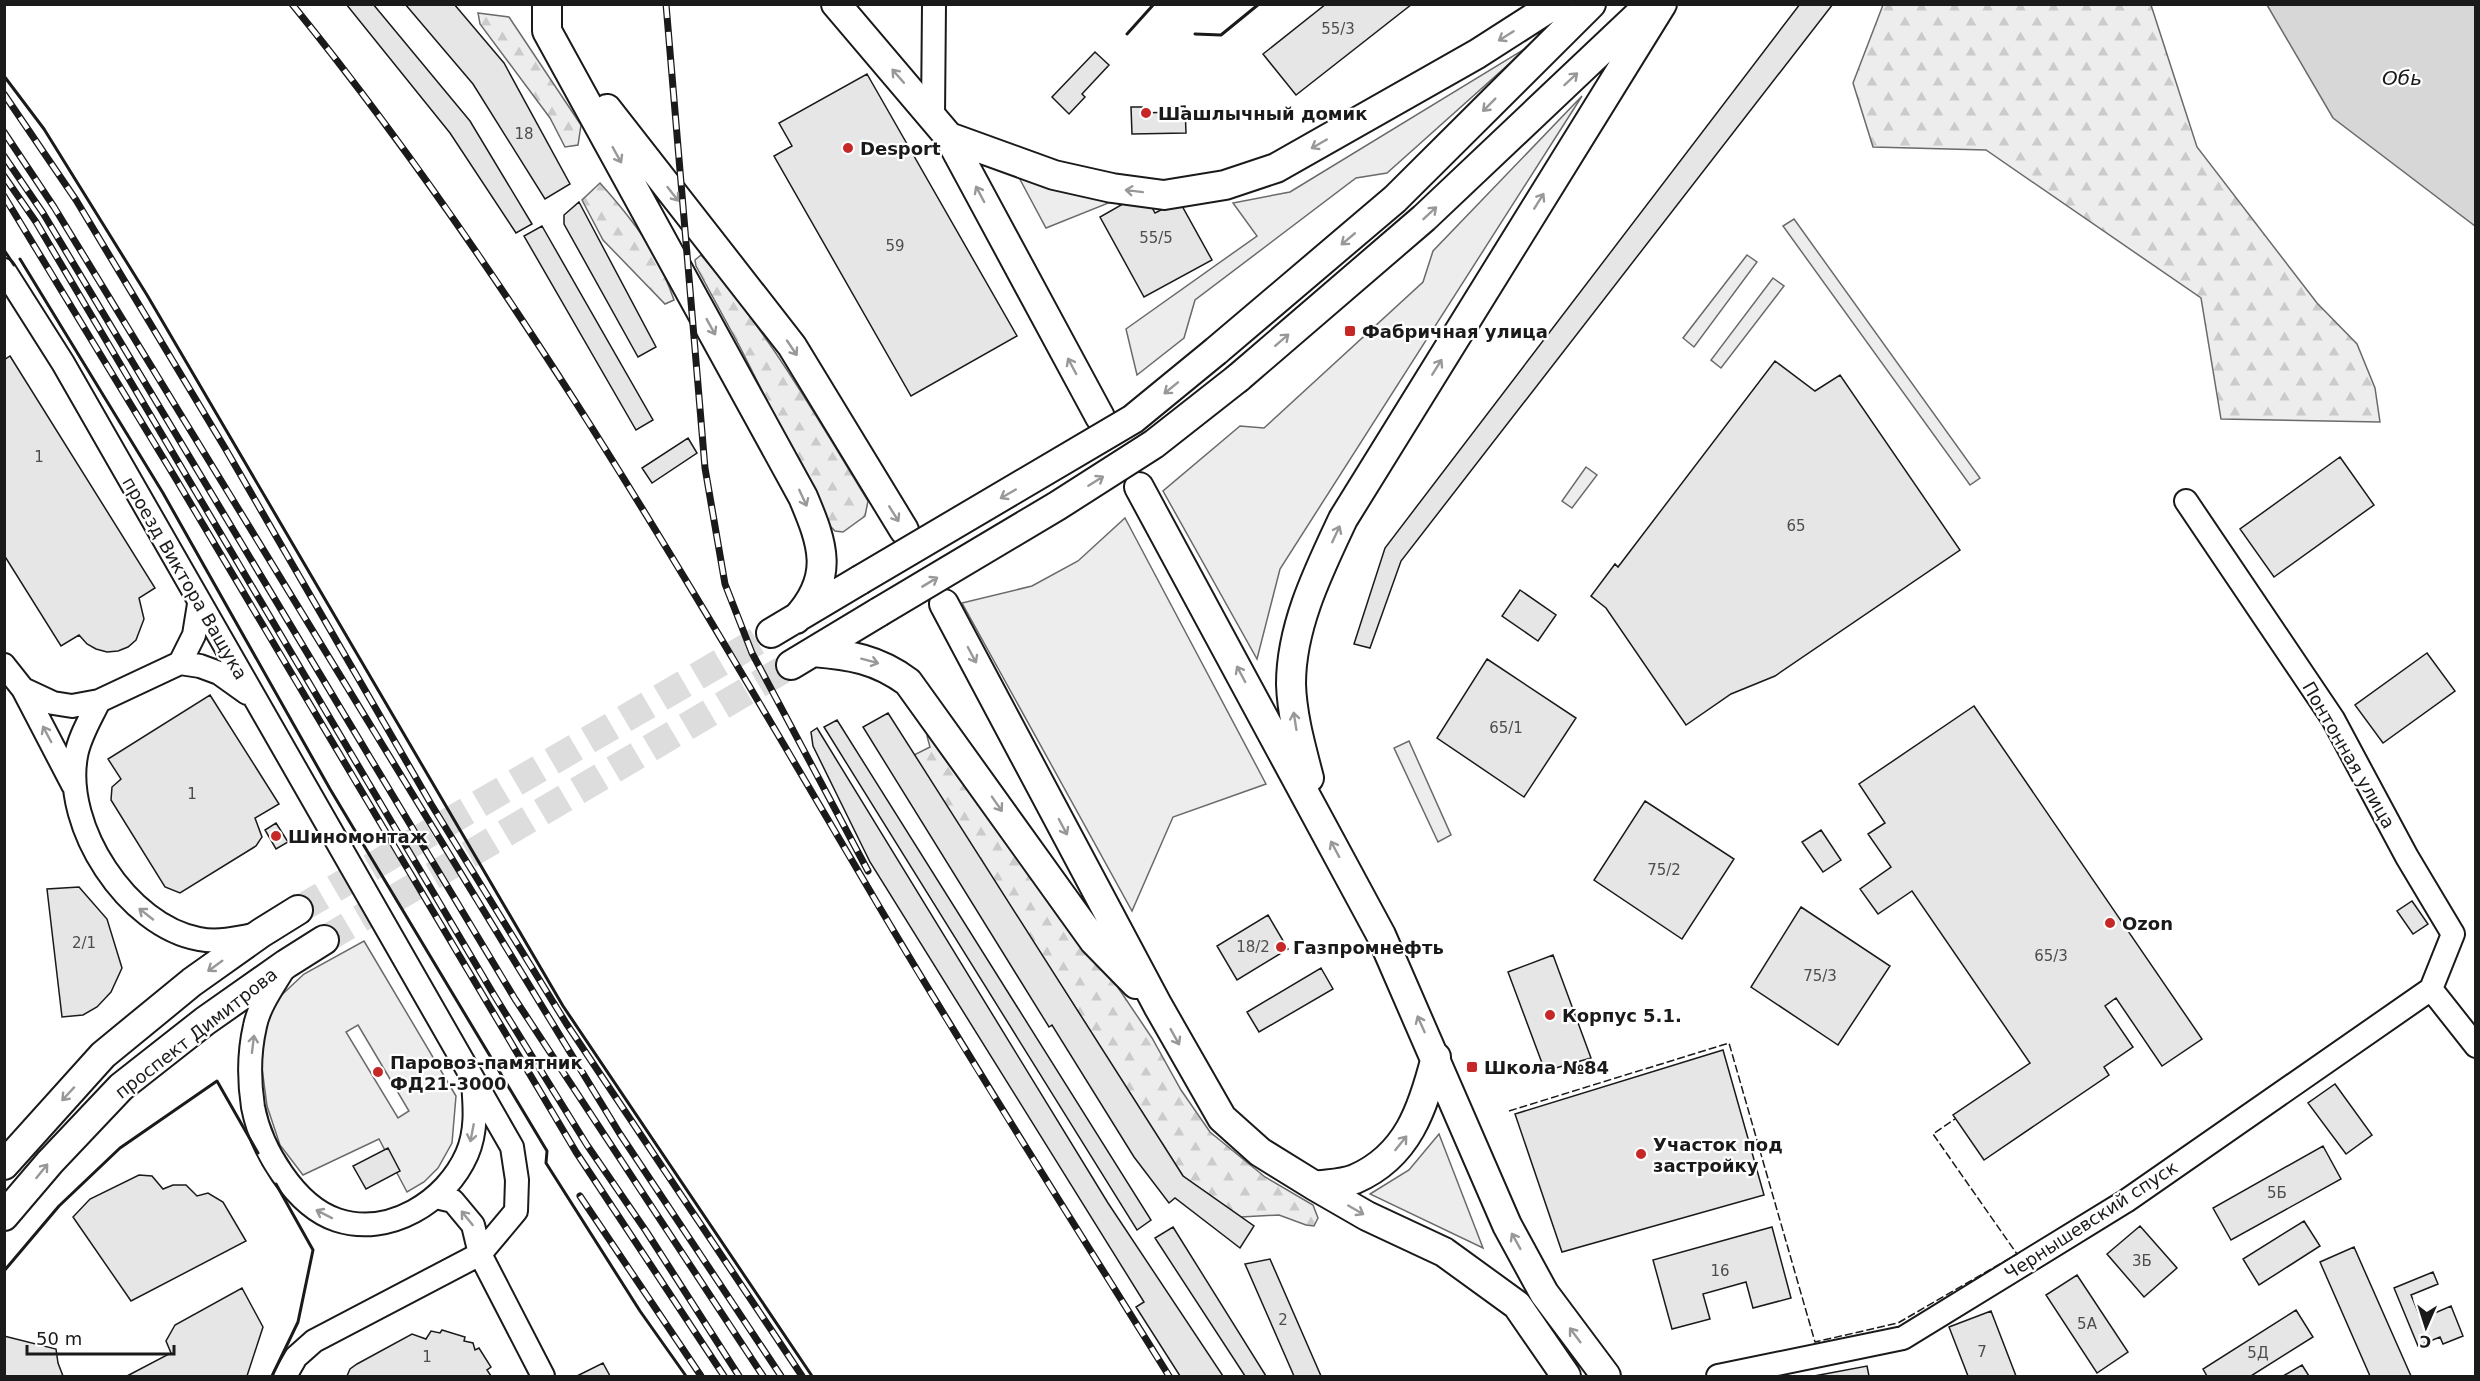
<svg xmlns="http://www.w3.org/2000/svg" width="2480" height="1381" font-family="'DejaVu Sans',sans-serif">
  <style>
    .built { fill: #ededed; stroke: #6a6a6a; stroke-width: 1.5; fill-rule: evenodd }
    .forest { fill: url(#forest-firs); stroke: #6a6a6a; stroke-width: 1.5 }
    .water { fill: #d7d7d7; stroke: #6a6a6a; stroke-width: 1.5 }
    .building { fill: #e6e6e6; stroke: #1a1a1a; stroke-width: 1.5 }
    .lines { fill: none; stroke-linecap: round; stroke-linejoin: round }
    .major-tunnel { stroke: #ddd; stroke-width: 28; stroke-dasharray: 28 14; stroke-linecap: butt }
    .minor-casing { stroke: #1a1a1a; stroke-width: 26 }
    .major-casing { stroke: #1a1a1a; stroke-width: 32 }
    .minor { stroke: #fff; stroke-width: 22 }
    .major { stroke: #fff; stroke-width: 28 }
    .rail-casing { stroke: #1a1a1a; stroke-width: 7 }
    .rail { stroke: #fff; stroke-width: 4.5; stroke-dasharray: 14; stroke-linecap: butt }
    .major-bridge-casing { stroke: #1a1a1a; stroke-width: 32; stroke-linecap: butt }
    .major-bridge { stroke: #fff; stroke-width: 28 }
    .fence { stroke: #1a1a1a; stroke-width: 1.5; stroke-dasharray: 8 3; stroke-linecap: butt }
    .wall { stroke: #1a1a1a; stroke-width: 3 }
    .oneway { stroke: #989898 }
    .poi-dot { fill: #c62828; stroke: #fff; stroke-width: 2 }
    .labels { text-anchor: middle; dominant-baseline: central; stroke-width: 4.5; stroke-linejoin: round; paint-order: stroke }
    .number-label { font-size: 15px; fill: #4d4d4d }
    .poi-label { font-size: 18px; font-weight: bold; fill: #1a1a1a; stroke: #fff; text-anchor: start }
    .street-label { font-size: 18px; fill: #1a1a1a; stroke: #fff }
    .water-label { font-size: 20px; font-style: italic; fill: #1a1a1a; stroke: #fff }
  </style>
  <defs>
    <pattern id="forest-firs" width="22" height="20" patternUnits="userSpaceOnUse" patternTransform="scale(1.5)"><rect width="22" height="20" fill="#ededed"/><path d="M5 1l3.5 6h-7zM16 11l3.5 6h-7z" fill="#cbcbcb"/></pattern>
  </defs>
  <rect width="100%" height="100%" fill="#fff"/>
  <path class="built" d="M1528 47 1387 173 1356 178 1195 300 1184 338 1137 375 1126 329 1257 236 1233 203 1290 192Z
    M1582 96 1280 569 1257 659 1163 491 1240 426 1264 428 1423 282 1433 251Z
    M1016 172 1116 200 1046 228Z
    M1794 219 1980 478 1970 485 1783 226Z
    M1747 255 1757 262 1694 347 1683 338Z
    M1773 278 1784 286 1721 368 1711 360Z
    M1586 467 1597 475 1572 508 1562 501Z
    M1125 518 1266 784 1173 817 1132 911 962 603 1032 586 1078 561Z
    M1409 741 1451 835 1438 842 1394 748Z
    M364 941 456 1096 452 1143 438 1168 424 1182 407 1192 379 1139 303 1175 280 1145 267 1106 262 1068 261 1035 271 1005 304 974ZM358 1025 409 1111 398 1118 346 1032Z
    M1439 1134 1483 1248 1370 1194 1409 1170Z"/>
  <path class="forest" d="M1883 5H2151L2197 147 2317 303 2357 344 2375 388 2380 422 2221 419 2201 298 1986 150 1873 147 1853 83Z
    M478 13 509 17 581 125 578 145 565 147 550 118 480 24Z
    M600 183C634 221 657 251 674 300L665 304 603 240 582 200Z
    M701 255C767 330 816 416 868 501L865 516 843 532 835 531 830 526 741 349 696 266 695 260Z
    M936 735 957 761 1004 841 1028 864 1055 908 1117 986 1152 1038 1181 1090 1210 1132 1265 1177 1313 1205 1318 1218 1314 1226 1306 1225 1279 1215 1241 1217 1183 1176 914 755 930 747 927 736Z"/>
  <path class="water" d="M2267 5H2475V226L2333 118Z"/>
  <path class="building" d="M346 4H373L470 121 532 224 516 233 450 133Z
    M405 4H454L504 63 570 184 545 199 473 84Z
    M1326 4H1412L1296 95 1263 54Z
    M1800 4H1833L1401 561 1370 648 1354 644 1385 548Z
    M1095 52 1109 65 1082 94 1085 97 1069 114 1052 97Z
    M867 74 1017 336 911 396 774 156 792 146 779 123Z
    M1185 106 1186 133 1132 134 1131 107H1142V113L1173 112V107Z
    M1128 201 1149 202 1155 213 1173 204 1182 206 1212 260 1144 297 1100 217Z
    M579 202 656 347 638 357 564 224V215Z
    M542 226 653 420 636 430 524 236Z
    M10 356 155 588 139 598 144 619 136 640 128 647 118 651 107 652 96 649 87 644 79 635 61 646 4 555V360Z
    M1775 361 1815 391 1840 375 1960 550 1775 676 1731 694 1686 725 1606 608 1591 596 1615 564 1618 567Z
    M688 438 697 453 652 483 642 468Z
    M2340 457 2374 505 2274 577 2240 529Z
    M1520 590 1556 615 1538 641 1502 616Z
    M2427 653 2455 691 2383 743 2355 705Z
    M1487 659 1576 718 1524 797 1437 738Z
    M210 695 279 804 255 818 262 837 256 846 180 893 165 887 111 800 112 787 121 779 108 759Z
    M1974 706 2202 1039 2162 1066 2116 998 2105 1006 2133 1047 2104 1067 2109 1075 1984 1160 1953 1115 2030 1063 1912 891 1878 914 1860 889 1891 867 1868 834 1885 823 1859 784Z
    M888 713 1183 1176 1254 1226 1240 1248 1175 1198 1169 1203 1134 1157 1052 1025 1049 1027 863 727Z
    M837 720 1151 1220 1137 1230 824 727Z
    M817 728 1108 1203 1223 1376H1180L1136 1307 1144 1302 870 862 813 746 811 732Z
    M1645 801 1734 859 1682 939 1594 880Z
    M276 823 288 842 276 849 265 830Z
    M1821 830 1841 860 1823 872 1802 842Z
    M79 887 107 919 122 968 111 992 97 1007 83 1015 62 1017 47 889Z
    M2412 901 2428 924 2413 934 2397 911Z
    M1801 907 1890 966 1838 1045 1751 987Z
    M1268 915 1288 949 1237 980 1217 946Z
    M1553 955 1591 1058 1545 1071 1508 972Z
    M1321 968 1333 989 1259 1032 1247 1012Z
    M1723 1050 1764 1195 1562 1252 1515 1114Z
    M2335 1084 2372 1135 2346 1154 2308 1103Z
    M2323 1146 2341 1179 2231 1240 2213 1208Z
    M388 1148 400 1171 366 1189 353 1166Z
    M139 1175 152 1176 163 1189 173 1185H186L197 1196 208 1193 223 1202 246 1241 131 1301 73 1217 90 1199Z
    M2304 1221 2320 1246 2259 1285 2243 1259Z
    M2140 1226 2177 1268 2144 1297 2107 1254Z
    M1173 1227 1266 1376H1245L1155 1238Z
    M1772 1227 1791 1298 1753 1308 1746 1282 1703 1294 1710 1319 1672 1329 1653 1260Z
    M2354 1247 2411 1376H2370L2320 1262Z
    M1270 1259 1321 1376H1294L1245 1264Z
    M2433 1272 2438 1284 2411 1295 2421 1319 2451 1306 2463 1336 2443 1344 2440 1337 2418 1346 2394 1288Z
    M2077 1275 2128 1352 2097 1373 2046 1295Z
    M242 1288 263 1327 247 1376H127L171 1353 166 1341 175 1325Z
    M2296 1310 2313 1337 2251 1376H2207L2203 1369Z
    M1991 1311 2016 1376H1968L1949 1327Z
    M442 1330 465 1337 464 1341 473 1343 475 1350 479 1348 491 1367 487 1370 491 1376H347L350 1369 357 1364 412 1334 426 1339 431 1331 440 1333Z
    M4 1336 56 1349 58 1363 63 1376H4Z
    M603 1363 610 1376H577Z
    M2302 1365 2309 1376H2283Z
    M1867 1366 1869 1376H1814Z"/>
  <g class="lines">
    <path class="major-tunnel" d="M904 530 943 601
      M298 910 771 633
      M324 940 791 665"/>
    <defs>
      <path id="minor" d="M933 116 934 4
        M4 270 63 363 512 1147 517 1180 516 1211 480 1254 314 1341 296 1357 285 1376
        M2186 501 2333 719 2407 857 2453 934 2431 989
        M180 663 194 635 199 604
        M4 665 23 689 73 785
        M23 689 53 703 72 706 99 701 180 663 200 666 219 673 247 693
        M99 701C91 718 79 737 76 756 63 826 127 926 199 939 218 943 239 938 258 934
        M286 965C275 984 259 1005 255 1026 249 1052 249 1081 253 1107 261 1149 295 1206 337 1220 389 1237 446 1202 467 1154 477 1131 475 1107 473 1082
        M2431 989 2476 1046
        M436 1197 453 1201 473 1225 480 1254 543 1376
        M1718 1376 1903 1338 2126 1201 2431 989"/>
      <path id="major" d="M547 4V31L803 497C823 544 835 577 796 619
        M836 4 949 137 1100 417
        M607 109 792 346 904 530
        M949 137 1054 175 1112 188 1164 195 1225 185 1276 168 1477 54 1555 4
        M1216 351 1395 199 1591 4
        M1238 378 1424 218 1647 7
        M1139 487 1381 935 1507 1225 1544 1293 1606 1376
        M944 604 1158 1006 1222 1118 1260 1152 1315 1186 1367 1216 1444 1252 1517 1305 1566 1376
        M771 633 860 580
        M813 652C850 655 877 659 908 682L1094 941 1136 984
        M791 665 879 612
        M1309 778C1301 747 1292 716 1291 684 1291 626 1319 570 1343 519L1662 4
        M4 1165 103 1055 192 982 261 933 298 910
        M1315 1186C1327 1184 1343 1184 1355 1179 1408 1156 1423 1108 1436 1057
        M4 1216 50 1162 121 1087 205 1021 286 964 324 940"/>
    </defs>
    <use href="#minor" class="minor-casing"/>
    <use href="#major" class="major-casing"/>
    <use href="#minor" class="minor"/>
    <use href="#major" class="major"/>
    <defs>
      <path id="rail" d="M292 4C517 281 696 596 877 903 971 1062 1071 1219 1169 1376
        M666 4 705 468 725 584 752 653 868 871
        M4 94 76 200 225 448 431 804 566 1023 802 1376
        M4 132 54 207 620 1134 781 1376
        M4 156 43 213 515 999 763 1376
        M4 176 36 222 494 995 587 1145 646 1231 739 1376
        M4 196 176 479 576 1152 724 1376
        M580 1196 701 1376"/>
    </defs>
    <use href="#rail" class="rail-casing"/>
    <use href="#rail" class="rail"/>
    <defs>
      <path id="major-bridge" d="M860 580 1133 419 1216 351
        M879 612 1057 506 1154 444 1238 378"/>
    </defs>
    <use href="#major-bridge" class="major-bridge-casing"/>
    <use href="#major-bridge" class="major-bridge"/>
    <path class="fence" d="M1509 1111 1729 1043 1815 1342 1898 1323 2017 1254 1933 1134 1955 1119"/>
    <path class="wall" d="M1127 34 1154 4
      M1195 34 1221 35 1259 4
      M4 76 44 129 147 295 563 1006 812 1376
      M4 250 14 265
      M20 259 163 493 330 789 547 1151 546 1163 640 1311 686 1376
      M4 1271 59 1206 120 1148 217 1081 258 1153
      M272 1376 298 1322 313 1250 276 1184"/>
  </g>
  <defs><path id="oneway-shaft" d="M-6 0H5M1.5-3L5.5 0L1.5 3" fill="none" stroke-width="1.6" stroke-linecap="round" stroke-linejoin="round" transform="scale(1.5)"/></defs>
  <g class="oneway">
    <use href="#oneway-shaft" transform="translate(1506 36) rotate(148)"/>
    <use href="#oneway-shaft" transform="translate(898 76) rotate(-131)"/>
    <use href="#oneway-shaft" transform="translate(1571 79) rotate(-43)"/>
    <use href="#oneway-shaft" transform="translate(1489 105) rotate(135)"/>
    <use href="#oneway-shaft" transform="translate(1319 144) rotate(150)"/>
    <use href="#oneway-shaft" transform="translate(617 155) rotate(61)"/>
    <use href="#oneway-shaft" transform="translate(1134 191) rotate(-173)"/>
    <use href="#oneway-shaft" transform="translate(673 194) rotate(52)"/>
    <use href="#oneway-shaft" transform="translate(980 194) rotate(-118)"/>
    <use href="#oneway-shaft" transform="translate(1539 201) rotate(-58)"/>
    <use href="#oneway-shaft" transform="translate(1430 213) rotate(-43)"/>
    <use href="#oneway-shaft" transform="translate(1348 239) rotate(140)"/>
    <use href="#oneway-shaft" transform="translate(711 327) rotate(61)"/>
    <use href="#oneway-shaft" transform="translate(1282 340) rotate(-41)"/>
    <use href="#oneway-shaft" transform="translate(792 348) rotate(56)"/>
    <use href="#oneway-shaft" transform="translate(1072 366) rotate(-118)"/>
    <use href="#oneway-shaft" transform="translate(1437 367) rotate(-58)"/>
    <use href="#oneway-shaft" transform="translate(1171 388) rotate(141)"/>
    <use href="#oneway-shaft" transform="translate(1096 481) rotate(-32)"/>
    <use href="#oneway-shaft" transform="translate(1008 494) rotate(150)"/>
    <use href="#oneway-shaft" transform="translate(803 498) rotate(65)"/>
    <use href="#oneway-shaft" transform="translate(894 514) rotate(58)"/>
    <use href="#oneway-shaft" transform="translate(1336 534) rotate(-65)"/>
    <use href="#oneway-shaft" transform="translate(930 582) rotate(-31)"/>
    <use href="#oneway-shaft" transform="translate(972 655) rotate(62)"/>
    <use href="#oneway-shaft" transform="translate(870 661) rotate(15)"/>
    <use href="#oneway-shaft" transform="translate(1241 674) rotate(-118)"/>
    <use href="#oneway-shaft" transform="translate(1295 721) rotate(-99)"/>
    <use href="#oneway-shaft" transform="translate(47 734) rotate(-118)"/>
    <use href="#oneway-shaft" transform="translate(997 804) rotate(55)"/>
    <use href="#oneway-shaft" transform="translate(1063 827) rotate(62)"/>
    <use href="#oneway-shaft" transform="translate(1335 849) rotate(-118)"/>
    <use href="#oneway-shaft" transform="translate(146 914) rotate(-142)"/>
    <use href="#oneway-shaft" transform="translate(215 966) rotate(144)"/>
    <use href="#oneway-shaft" transform="translate(1421 1024) rotate(-114)"/>
    <use href="#oneway-shaft" transform="translate(1175 1037) rotate(61)"/>
    <use href="#oneway-shaft" transform="translate(253 1044) rotate(-83)"/>
    <use href="#oneway-shaft" transform="translate(68 1094) rotate(133)"/>
    <use href="#oneway-shaft" transform="translate(472 1133) rotate(101)"/>
    <use href="#oneway-shaft" transform="translate(1401 1143) rotate(-51)"/>
    <use href="#oneway-shaft" transform="translate(42 1171) rotate(-51)"/>
    <use href="#oneway-shaft" transform="translate(1356 1210) rotate(30)"/>
    <use href="#oneway-shaft" transform="translate(324 1214) rotate(-153)"/>
    <use href="#oneway-shaft" transform="translate(467 1218) rotate(-129)"/>
    <use href="#oneway-shaft" transform="translate(1516 1241) rotate(-119)"/>
    <use href="#oneway-shaft" transform="translate(1575 1335) rotate(-127)"/>
  </g>
  <g class="poi-dot">
    <circle cx="1146" cy="113" r="6"/>
    <circle cx="848" cy="148" r="6"/>
    <rect x="1344" y="325" width="12" height="12" rx="3"/>
    <circle cx="276" cy="836" r="6"/>
    <circle cx="2110" cy="923" r="6"/>
    <circle cx="1281" cy="947" r="6"/>
    <circle cx="1550" cy="1015" r="6"/>
    <rect x="1466" y="1061" width="12" height="12" rx="3"/>
    <circle cx="378" cy="1072" r="6"/>
    <circle cx="1641" cy="1154" r="6"/>
  </g>
  <g class="labels">
    <g class="number-label">
      <text x="1338" y="29">55/3</text>
      <text x="524" y="134">18</text>
      <text x="1156" y="238">55/5</text>
      <text x="895" y="246">59</text>
      <text x="39" y="457">1</text>
      <text x="1796" y="526">65</text>
      <text x="1506" y="728">65/1</text>
      <text x="192" y="794">1</text>
      <text x="1664" y="870">75/2</text>
      <text x="84" y="943">2/1</text>
      <text x="1253" y="947">18/2</text>
      <text x="2051" y="956">65/3</text>
      <text x="1820" y="976">75/3</text>
      <text x="2277" y="1193">5Б</text>
      <text x="2142" y="1261">3Б</text>
      <text x="1720" y="1271">16</text>
      <text x="1283" y="1320">2</text>
      <text x="2087" y="1324">5А</text>
      <text x="1982" y="1352">7</text>
      <text x="2258" y="1353">5Д</text>
      <text x="427" y="1357">1</text>
    </g>
    <g class="poi-label">
      <text x="1158" y="113">Шашлычный домик</text>
      <text x="860" y="148">Desport</text>
      <text x="1362" y="331">Фабричная улица</text>
      <text x="288" y="836">Шиномонтаж</text>
      <text x="2122" y="923">Ozon</text>
      <text x="1293" y="947">Газпромнефть</text>
      <text x="1562" y="1015">Корпус 5.1.</text>
      <text x="390" y="1062">Паровоз-памятник<tspan x="390" dy="21">ФД21-3000</tspan></text>
      <text x="1484" y="1067">Школа №84</text>
      <text x="1653" y="1144">Участок под<tspan x="1653" dy="21">застройку</tspan></text>
    </g>
    <g class="street-label">
      <text transform="translate(185 578) rotate(60)">проезд Виктора Ващука</text>
      <text transform="translate(2349 755) rotate(60)">Понтонная улица</text>
      <text transform="translate(196 1033) rotate(-38)">проспект Димитрова</text>
      <text transform="translate(2091 1220) rotate(-33)">Чернышевский спуск</text>
    </g>
    <g class="water-label">
      <text x="2402" y="78">Обь</text>
    </g>
  </g>
  <rect width="2480" height="1381" fill="none" stroke="#1a1a1a" stroke-width="12"/>
  <g transform="translate(2426 1327) rotate(183)" stroke="#ffffff" stroke-width="4.5" paint-order="stroke">
  <path d="M0-4.5L10 22L0 15L-10 22Z" fill="#1a1a1a"/>
  <text y="-9" font-size="16" font-weight="bold" text-anchor="middle" fill="#1a1a1a">С</text>
  </g>
  <path d="M27 1345v9h147v-9" fill="none" stroke="#1a1a1a" stroke-width="3"/>
  <text x="36" y="1345" font-size="18" fill="#1a1a1a" stroke="#ffffff" stroke-width="4.5" paint-order="stroke">50 m</text>
</svg>
